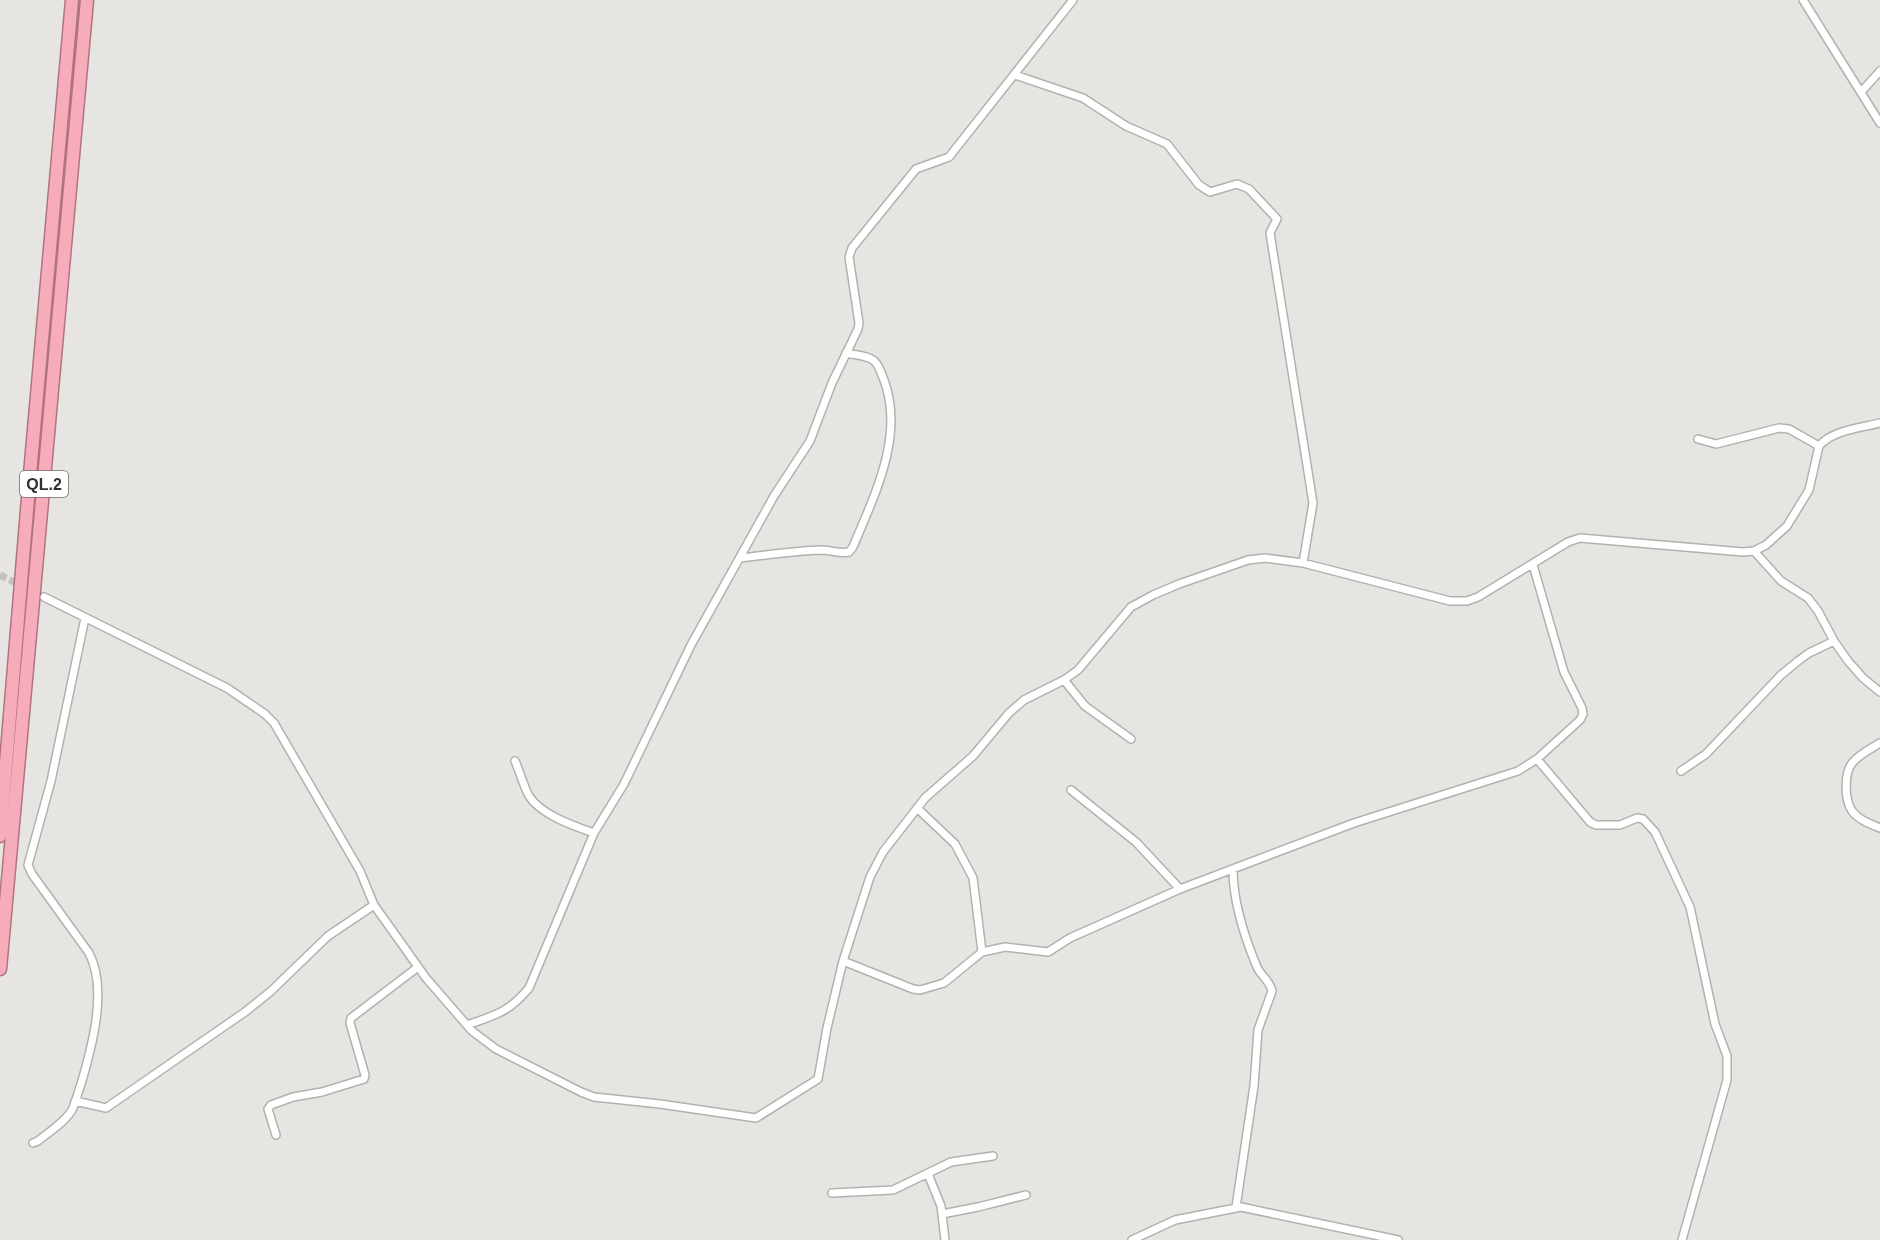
<svg xmlns="http://www.w3.org/2000/svg" width="1880" height="1240" font-family="Helvetica,sans-serif">
  <style>
    .lines { fill: none; stroke-linecap: round; stroke-linejoin: round }
    .minor-tunnel { stroke: #c3c1be; stroke-width: 7; stroke-dasharray: 7 3.5; stroke-linecap: butt }
    .minor-casing { stroke: #b3b1ae; stroke-width: 10 }
    .trunk-casing { stroke: #b07380; stroke-width: 15 }
    .minor { stroke: #fff; stroke-width: 7 }
    .trunk { stroke: #f7acbc; stroke-width: 12 }
    .labels { text-anchor: middle; dominant-baseline: central; stroke-width: 5; stroke-linejoin: round; paint-order: stroke }
    .shield { fill: #fff; stroke: #6f6e6d; stroke-width: 1.5 }
    .shield-label { font-size: 16px; font-weight: bold; fill: #31302f }
  </style>
  <rect width="100%" height="100%" fill="#e7e5e2"/>
  <g class="lines">
    <path class="minor-tunnel" d="M0 575 44 597"/>
    <defs>
      <path id="minor" d="M1803 0 1880 123
        M1015 75 1083 98 1126 126 1167 144 1199 185 1210 192 1237 184 1249 189 1277 219 1270 233 1313 503 1303 563
        M1861 92 1880 71
        M1698 439 1716 444 1779 428 1789 429 1819 446
        M1754 551 1781 581 1808 598 1818 611 1834 641 1848 661 1863 678 1880 692
        M740 558C767 555 794 551 821 550 831 550 840 554 849 552L853 547C874 496 905 436 884 380 881 373 879 364 873 360 866 355 854 355 846 353
        M44 597 227 688 265 714 274 723 360 871 374 905 426 978 472 1031 496 1049 581 1092 594 1097 660 1104 756 1118 818 1079 827 1028 843 961 870 877 883 852 925 798 973 756 1009 713 1024 700 1064 680 1078 670 1131 607 1153 595 1179 584 1248 560 1265 558 1303 563 1450 601H1467L1478 597 1568 542 1580 538 1743 552 1754 551 1766 545 1787 526 1809 490 1819 446C1833 430 1860 428 1880 423
        M1064 680 1085 706 1131 739
        M1880 743C1872 748 1860 754 1853 762 1844 772 1844 799 1852 811 1859 820 1870 824 1880 828
        M1537 759 1590 822 1596 825H1620L1637 818 1643 819 1655 832 1690 907 1715 1024 1727 1056V1080L1682 1240
        M515 761C520 772 523 785 529 796 541 815 574 826 594 833
        M1681 771 1706 754 1781 675 1798 661 1809 653 1834 641
        M1071 790 1136 842 1180 889
        M917 808 955 844 973 878 982 952
        M1233 869C1233 903 1244 936 1257 967 1261 976 1270 981 1272 991L1258 1030 1254 1086 1236 1207
        M843 961 913 989 920 990 944 983 982 952 1005 947 1048 952 1070 938 1180 889 1354 823 1518 771 1537 759 1580 720 1583 714 1582 708 1564 672 1533 565
        M467 1025C496 1015 509 1012 529 988L594 833 624 784 691 645 774 496 810 441 832 383 858 329 859 323 849 257 852 248 916 169 949 157 1073 0
        M75 1101 106 1108 245 1012 270 992 328 936 374 905
        M276 1135 268 1109 271 1105 293 1097 322 1092 364 1079 365 1075 350 1023 351 1018 418 967
        M33 1143 38 1141C49 1132 65 1122 72 1110 76 1102 78 1092 81 1084 92 1047 108 989 89 953L32 874 28 865 51 781 85 618
        M928 1174 941 1206 945 1240
        M832 1193 893 1190 951 1162 993 1156
        M942 1214 978 1207 1026 1195
        M1132 1240 1175 1220 1241 1207 1398 1240"/>
      <path id="trunk" d="M0 836C22 557 47 279 72 0
        M0 969 87 0"/>
    </defs>
    <use href="#minor" class="minor-casing"/>
    <use href="#trunk" class="trunk-casing"/>
    <use href="#minor" class="minor"/>
    <use href="#trunk" class="trunk"/>
  </g>
  <g class="labels">
    <rect class="shield" x="20" y="471" width="48" height="26" rx="4.5"/>
    <g class="shield-label">
      <text x="44" y="484">QL.2</text>
    </g>
  </g>
</svg>
